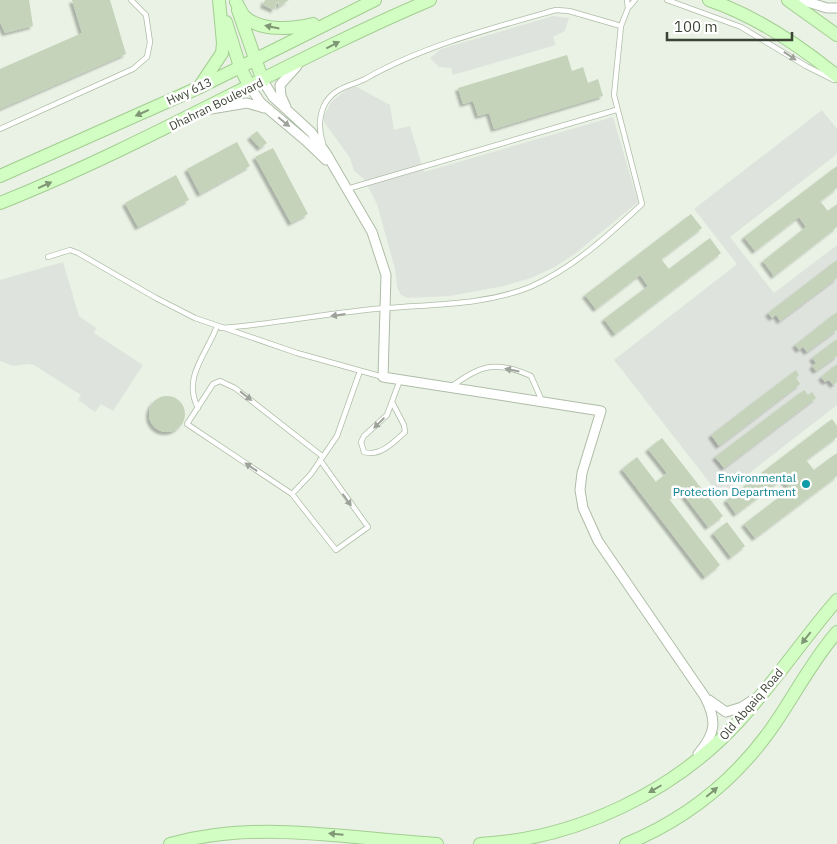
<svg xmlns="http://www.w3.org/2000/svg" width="837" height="844" font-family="'IBM Plex Sans',sans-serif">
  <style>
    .parking { fill: #dfe3dd }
    .building { fill: #c4d3ba; filter: url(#shadow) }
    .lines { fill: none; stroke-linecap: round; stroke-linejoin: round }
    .service-casing { stroke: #afbda7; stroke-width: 6 }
    .minor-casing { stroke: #afbda7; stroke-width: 11 }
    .secondary-casing { stroke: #a3ce92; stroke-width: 14 }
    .service { stroke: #fff; stroke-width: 4.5 }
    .minor { stroke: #fff; stroke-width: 9 }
    .secondary { stroke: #d2fdc3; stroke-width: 12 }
    .oneway { fill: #7f9774 }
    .oneway2 { fill: #9da29a }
    .culture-dot { fill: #0f9aa8; stroke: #fff; stroke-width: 2 }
    .labels { text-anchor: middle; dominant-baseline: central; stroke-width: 5; stroke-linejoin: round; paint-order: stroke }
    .street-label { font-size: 12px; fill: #3b4434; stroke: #fff }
    .culture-label { font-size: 12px; fill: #0d838f; stroke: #fff; text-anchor: end }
  </style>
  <defs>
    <filter id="shadow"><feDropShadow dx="-3" dy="3" stdDeviation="1" flood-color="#0004"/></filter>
  </defs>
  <rect width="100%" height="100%" fill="#e9f2e4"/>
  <path class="parking" d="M553 16 569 18 565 31 553 37 556 45 453 75 451 68 439 67 430 58 441 49Z
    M350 87H357L390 105 394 130 410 126 424 172 613 117 638 202 576 253 555 267 531 278 504 286 450 296 408 298 401 295 397 287 395 269 377 204 364 179 354 171 350 158 324 122V116L331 102Z
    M822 110 837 129V154L730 237 774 293 837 245V405L720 496 614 360 737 264 694 209Z
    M63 262 79 316 96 328 94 333 143 365 113 411 101 404 95 412 78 400 81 395 34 365 28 364 13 366 0 361V280Z"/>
  <path class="building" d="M0 0H29L33 26 5 33 0 22Z
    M72 0H110L126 54 0 109V69L82 33Z
    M265 0H289L278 7 279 2H277L274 10 263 5Z
    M567 55 572 71 583 67 588 83 598 79 603 96 494 129 489 113 478 116 473 101 463 104 458 88Z
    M257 131 267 143 260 148 250 137Z
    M237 142 250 166 200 194 187 169Z
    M273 148 308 214 291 223 255 157Z
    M837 166V188L820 201 828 211 837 204V227L774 276 763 261 806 227 799 217 755 251 744 237Z
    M176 175 189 200 138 227 125 203Z
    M691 214 702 228 661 259 669 269 710 238 721 253 615 334 604 319 648 286 640 275 596 309 585 295Z
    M837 260V278L780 321 776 315 772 318 768 313Z
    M837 312V330L807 352 803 347 799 350 795 345Z
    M837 339V356L816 371 812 366 816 363 812 358Z
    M837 364V382L833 385 829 380 825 382 821 377Z
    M796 370 799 375 796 378 800 384 719 446 711 435Z
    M804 390 808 395 812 392 816 398 724 468 715 457Z
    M149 414a18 18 0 1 1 36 0a18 18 0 1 1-36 0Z
    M832 419 837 426V437L806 460 814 470 837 453V476L755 538 744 524 790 489 782 479 736 514 726 500Z
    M662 438 723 516 708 527 680 490 669 499 720 565 705 577 622 469 637 457 656 482 667 473 648 449Z
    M727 522 745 546 731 557 713 533Z"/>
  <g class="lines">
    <defs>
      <path id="service" d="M627 0 628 8
        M667 0 741 27 806 66 834 80
        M0 129 133 69 147 57 150 42 146 15 131 0
        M323 143C318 130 319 114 326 102 336 87 351 86 365 79 423 46 492 28 556 10L569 11 621 26
        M347 189 616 110
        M48 257 70 250 78 253 156 298 195 318 297 353 383 377
        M221 328C277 324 332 312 387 308 435 304 485 305 530 287 572 269 609 235 642 204L614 95 621 26 628 8 635 0
        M451 387C480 365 496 360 531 376L542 401
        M392 402 404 425 405 432C394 442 380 457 364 452L361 442 364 436 387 415 400 380
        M198 408C182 377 207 354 217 326
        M320 460 368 527 336 550 292 494 187 424 213 384 220 381 235 388 322 456
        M292 494 311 474 337 436 360 371"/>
      <path id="minor" d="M801 0 827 8H837
        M263 81 273 97 311 132 326 153 372 232 386 275 383 377 601 411 582 473 580 490 583 508 598 541 705 697C717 721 716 733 698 754
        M250 87 261 103 305 140 326 160
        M286 107 281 96 280 85 297 66
        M211 109 247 103 264 108
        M709 700 726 712 742 707 754 699"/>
      <path id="secondary" d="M709 0C756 16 799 45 837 76
        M788 0 837 35
        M236 2C239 7 241 12 244 16 260 32 293 29 313 24
        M238 10 263 81
        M226 22 240 67 250 87
        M200 86 222 53 223 43 219 0
        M0 176 200 87 375 0
        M0 203C148 144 284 62 430 0
        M170 844C259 819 347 839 437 844
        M480 844C576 839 674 792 739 721 774 683 803 639 837 600
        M626 844C682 821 730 784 766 736 791 703 809 664 837 632"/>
    </defs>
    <use href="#service" class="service-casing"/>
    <use href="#minor" class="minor-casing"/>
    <use href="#secondary" class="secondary-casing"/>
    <use href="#service" class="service"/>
    <use href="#minor" class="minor"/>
    <use href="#secondary" class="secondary"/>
  </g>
  <defs><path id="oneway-solid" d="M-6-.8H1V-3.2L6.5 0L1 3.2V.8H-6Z" transform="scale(1.25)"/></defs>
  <g class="oneway">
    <use href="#oneway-solid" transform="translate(272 27) rotate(-168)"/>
    <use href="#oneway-solid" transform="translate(333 45) rotate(-27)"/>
    <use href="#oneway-solid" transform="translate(142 113) rotate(156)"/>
    <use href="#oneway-solid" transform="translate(45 185) rotate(-24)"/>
    <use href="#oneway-solid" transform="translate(806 638) rotate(128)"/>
    <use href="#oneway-solid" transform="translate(655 789) rotate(150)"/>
    <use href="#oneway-solid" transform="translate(712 792) rotate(-40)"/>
    <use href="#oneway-solid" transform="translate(336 834) rotate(-175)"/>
  </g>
  <g class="oneway2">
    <use href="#oneway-solid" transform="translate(790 56) rotate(34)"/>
    <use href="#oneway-solid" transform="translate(284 122) rotate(39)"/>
    <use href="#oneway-solid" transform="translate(338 315) rotate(172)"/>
    <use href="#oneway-solid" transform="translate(512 370) rotate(-169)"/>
    <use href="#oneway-solid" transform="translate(246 396) rotate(38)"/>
    <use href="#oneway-solid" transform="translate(379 423) rotate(136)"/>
    <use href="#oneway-solid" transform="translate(251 467) rotate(-146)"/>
    <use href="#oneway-solid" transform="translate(347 500) rotate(54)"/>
  </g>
  <circle class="culture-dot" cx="806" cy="484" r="5"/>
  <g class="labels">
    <g class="street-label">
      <text transform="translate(189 91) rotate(-25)">Hwy 613</text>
      <text transform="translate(216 104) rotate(-26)">Dhahran Boulevard</text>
      <text transform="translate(751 704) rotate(-49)">Old Abqaiq Road</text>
    </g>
    <g class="culture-label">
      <text x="796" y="477">Environmental<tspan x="796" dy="14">Protection Department</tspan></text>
    </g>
  </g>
  <path d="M667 32v8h125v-8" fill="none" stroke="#3b4434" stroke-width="2.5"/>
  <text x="674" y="32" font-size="15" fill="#3b4434" stroke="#ffffff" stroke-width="4" paint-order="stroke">100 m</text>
</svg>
